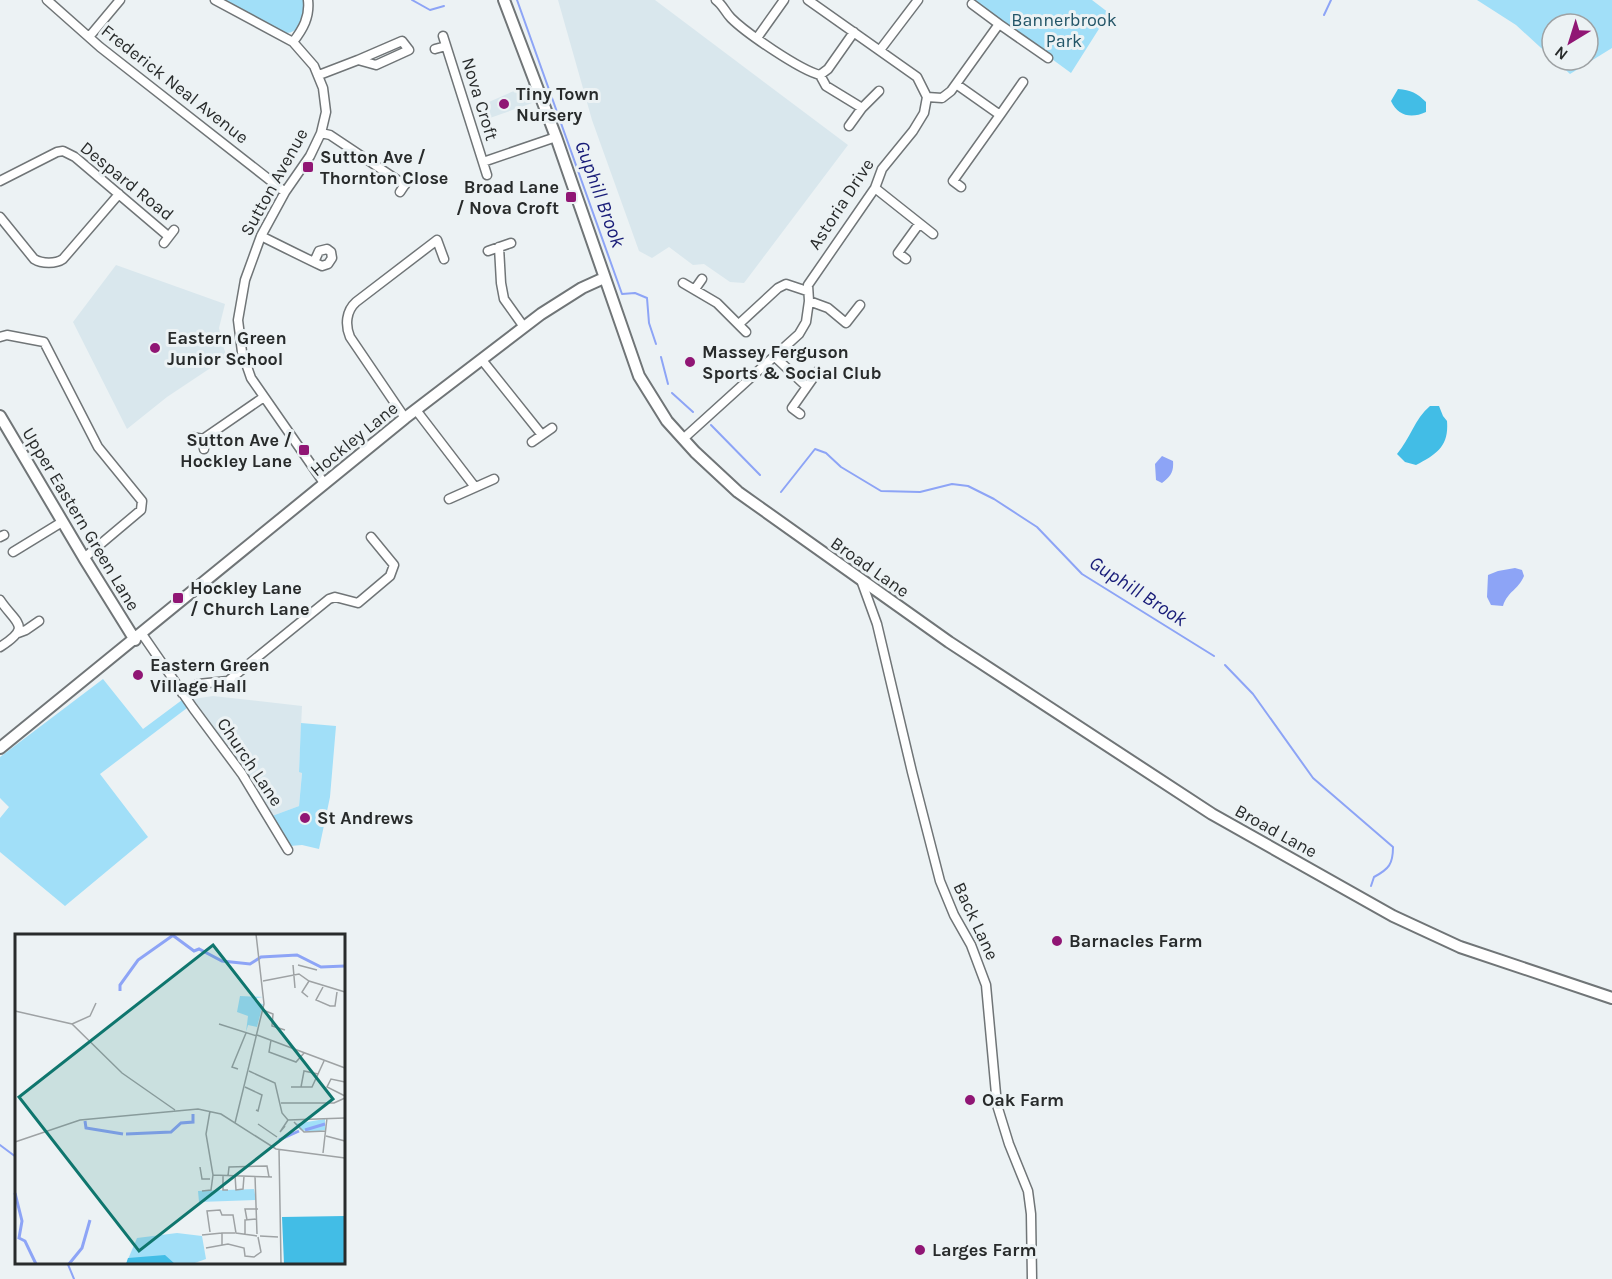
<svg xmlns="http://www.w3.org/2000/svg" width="1612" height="1279" font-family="Karla,sans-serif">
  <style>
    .built { fill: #d9e7ed }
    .green { fill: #a1dff8 }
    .forest { fill: #42bde6 }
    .water { fill: #8da4f6 }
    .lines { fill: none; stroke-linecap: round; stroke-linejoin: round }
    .stream { stroke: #8da4f6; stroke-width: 2 }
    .minor-casing { stroke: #707577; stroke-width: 11 }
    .tertiary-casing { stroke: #707577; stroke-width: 14 }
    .minor { stroke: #fff; stroke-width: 8 }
    .tertiary { stroke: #fff; stroke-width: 10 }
    .poi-dot { fill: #901674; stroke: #ecf2f4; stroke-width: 2 }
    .labels { text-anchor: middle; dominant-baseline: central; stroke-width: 6; stroke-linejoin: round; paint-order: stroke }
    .park-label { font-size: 18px; fill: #235567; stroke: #ecf2f4 }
    .street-label { font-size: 18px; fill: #282b2b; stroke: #ecf2f4 }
    .poi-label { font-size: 18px; font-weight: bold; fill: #282b2b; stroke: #ecf2f4; text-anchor: start }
    .water-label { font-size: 20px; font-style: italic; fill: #181c78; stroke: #ecf2f4 }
    .inset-river { fill: none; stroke: #8da4f6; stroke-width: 3 }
    .inset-road { fill: none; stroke: #9ea2a4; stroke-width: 1.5 }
    .view { fill: #0f766e; fill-opacity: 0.15; stroke: #0f766e; stroke-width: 3 }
    .inset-edge { fill: none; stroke: #282b2b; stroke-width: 3 }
  </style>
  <rect width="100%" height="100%" fill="#ecf2f4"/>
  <path class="built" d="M558 0H655L848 145 744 283 730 282 704 264 693 265 669 247 652 258 639 251 592 120Z
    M532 83 538 101 487 119 482 105Z
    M116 265 225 304 219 328 223 346 227 357 167 397 127 429 73 322Z
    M213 696 302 706 299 771 302 772 299 806 272 816 193 699Z"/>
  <path class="green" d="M225 0H304C306 13 301 34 285 33Z
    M971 0H1092L1109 13 1071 73Z
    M1477 0H1612V48L1570 74 1555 60H1588V24H1552V58L1516 25Z
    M103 679 143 729 182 700 187 708 100 774 148 837 65 906 0 852V818L9 807 0 798V757Z
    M301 723 336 726 330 797 319 849 302 845 290 846 272 816 299 806 302 773 299 772Z"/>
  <path class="forest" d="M1398 89C1411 90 1417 93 1426 102V112C1411 119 1398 116 1391 101Z
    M1430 406H1439L1443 416 1447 421C1449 446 1437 454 1416 465L1405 462 1397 454C1410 439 1415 418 1430 406Z"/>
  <path class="water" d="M1162 456 1173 461C1174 472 1170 477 1162 483L1156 480 1155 464Z
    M1515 568 1522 570 1524 576C1518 590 1508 591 1503 606L1491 605 1487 597 1488 575 1498 571Z"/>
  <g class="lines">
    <path class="stream" d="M412 0 430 10 444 6
      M517 0 622 294 635 293 647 298 649 323 656 344
      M1324 15 1331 0
      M661 357 668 384
      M672 393 693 412
      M711 425 760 475
      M781 492 815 449 826 453 841 467 881 491 920 492 952 484 968 486 994 499 1037 527 1082 574 1214 656
      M1225 665 1253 694 1313 778 1393 847C1393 864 1389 869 1374 877L1371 886
      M0 1145 16 1157
      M67 1262 74 1279"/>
    <defs>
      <path id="minor" d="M47 0 100 47 285 192
        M215 0 293 42 314 66 323 88 326 112 321 133 310 156 285 192 261 236 245 280 238 320 242 352 251 378 324 483
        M716 0C723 5 725 12 731 18 746 33 800 70 820 75L828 69 854 32
        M972 4 999 24
        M443 36 487 175
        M89 37 120 0
        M757 38 784 0
        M293 42C303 29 310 17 308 0
        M435 49 446 46
        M880 50 918 0
        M319 75 358 60 376 65 409 50 402 41 358 60
        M820 75 826 86 862 108
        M956 84 1000 115 953 181 961 187
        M927 97 942 98 951 91 999 24 1048 58
        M1000 115 1023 82
        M849 126 862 108 879 91
        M321 133 330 135 405 185
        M483 162 556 137
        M0 181 57 152 63 151 75 157 168 236
        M875 188 933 234
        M400 192 410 177
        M0 217 34 259C42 264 56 264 63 259L119 194
        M261 236C281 246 301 256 322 266L328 264 332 258 331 252 327 249 319 251 314 262
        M164 243 174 230
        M499 247 501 283 504 299 524 327
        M488 251 511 243
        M906 259 898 253 919 224
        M683 283 717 303 746 332
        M695 289 702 279
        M809 301 828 308 846 323 860 305
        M739 324 778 288 786 284 807 291
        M0 337 7 335 44 342 98 447 142 501 141 510 84 558
        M774 356 806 386
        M482 360 542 435
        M416 410 475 487
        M800 414 792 408 818 371
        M405 418 350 337C345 325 346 311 356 302L437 240 444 259
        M192 437 203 439 204 449
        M203 439 264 397
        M683 439 799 334 806 322 809 301 808 285 875 188 882 169 913 131 924 113 927 97 917 77 808 0
        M532 442 552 428
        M449 499 494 479
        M0 537 4 535
        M13 552 62 522
        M861 580 877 624 912 772 940 881 954 915 971 945 986 985 997 1105 1009 1144 1028 1191 1031 1214 1032 1279
        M0 600C16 624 33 626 0 647
        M18 633 26 630 39 621
        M142 634 193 708 242 774 288 850
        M182 693 198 684 228 681 329 599 335 597 358 603 390 576 394 565 371 537"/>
      <path id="tertiary" d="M504 0 556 137 639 376 667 421 695 452 738 492 949 642 1212 814 1393 916 1460 947 1612 998
        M0 416 84 558 135 640
        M0 748 405 418 541 314 582 288 604 278"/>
    </defs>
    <use href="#minor" class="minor-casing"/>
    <use href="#tertiary" class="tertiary-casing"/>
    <use href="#minor" class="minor"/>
    <use href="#tertiary" class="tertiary"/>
  </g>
  <g class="poi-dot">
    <circle cx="504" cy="104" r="6"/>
    <rect x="302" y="161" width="12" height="12" rx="3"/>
    <rect x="565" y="191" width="12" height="12" rx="3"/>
    <circle cx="155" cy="348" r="6"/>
    <circle cx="690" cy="362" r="6"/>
    <rect x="298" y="444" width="12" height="12" rx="3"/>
    <rect x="172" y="592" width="12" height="12" rx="3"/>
    <circle cx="138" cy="675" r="6"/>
    <circle cx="305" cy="818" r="6"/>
    <circle cx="1057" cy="941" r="6"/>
    <circle cx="970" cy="1100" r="6"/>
    <circle cx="920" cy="1250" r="6"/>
  </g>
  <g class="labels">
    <g class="park-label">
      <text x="1064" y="20">Bannerbrook<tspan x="1064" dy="21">Park</tspan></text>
    </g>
    <g class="street-label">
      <text transform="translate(175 84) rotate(38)">Frederick Neal Avenue</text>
      <text transform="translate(480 99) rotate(73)">Nova Croft</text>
      <text transform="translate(127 181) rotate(39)">Despard Road</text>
      <text transform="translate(274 182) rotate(-61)">Sutton Avenue</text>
      <text transform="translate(841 204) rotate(-57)">Astoria Drive</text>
      <text transform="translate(354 439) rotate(-39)">Hockley Lane</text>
      <text transform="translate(81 519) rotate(59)">Upper Eastern Green Lane</text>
      <text transform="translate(870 567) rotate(35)">Broad Lane</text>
      <text transform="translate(250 762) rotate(56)">Church Lane</text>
      <text transform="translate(1276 831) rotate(29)">Broad Lane</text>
      <text transform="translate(976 921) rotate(65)">Back Lane</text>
    </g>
    <g class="poi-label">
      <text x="516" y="94">Tiny Town<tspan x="516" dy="21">Nursery</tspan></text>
      <text x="320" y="157">Sutton Ave /<tspan x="320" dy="21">Thornton Close</tspan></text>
      <text x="559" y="187" text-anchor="end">Broad Lane<tspan x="559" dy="21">/ Nova Croft</tspan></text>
      <text x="167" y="338">Eastern Green<tspan x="167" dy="21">Junior School</tspan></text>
      <text x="702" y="352">Massey Ferguson<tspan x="702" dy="21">Sports &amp; Social Club</tspan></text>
      <text x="292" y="440" text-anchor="end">Sutton Ave /<tspan x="292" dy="21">Hockley Lane</tspan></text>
      <text x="190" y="588">Hockley Lane<tspan x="190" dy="21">/ Church Lane</tspan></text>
      <text x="150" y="665">Eastern Green<tspan x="150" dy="21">Village Hall</tspan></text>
      <text x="317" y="818">St Andrews</text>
      <text x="1069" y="941">Barnacles Farm</text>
      <text x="982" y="1100">Oak Farm</text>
      <text x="932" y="1250">Larges Farm</text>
    </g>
    <g class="water-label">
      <text transform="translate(600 194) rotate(70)">Guphill Brook</text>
      <text transform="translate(1138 591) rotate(33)">Guphill Brook</text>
    </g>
  </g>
  <g transform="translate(15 934)">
    <rect width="330" height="330" fill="#ecf2f4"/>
    <path d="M225 62 248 63 242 64V69L248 70 242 93 233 91 231 98 233 82 222 78ZM310 185V196L299 198 285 196 280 190ZM239 255 241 266 184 268 183 257ZM162 299 187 302 191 325 177 330H111L122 304Z" fill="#a1dff8"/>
    <path d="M330 282V330H269L267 283ZM150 321 160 330H111L113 324Z" fill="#42bde6"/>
    <path class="inset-river" d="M156 0 179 17 184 15 207 27 235 30 246 23 282 21 306 33 330 32M105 57V51L123 26 157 2M70 187 71 194 108 200M290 196 310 190M111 200 156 198 166 189 178 188V180M264 206 284 197M0 259 7 287 4 304 10 307 21 330M54 330 67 314 75 286"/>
    <path class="inset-road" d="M278 31 280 54M283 31 302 36M248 47 284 40 294 47 330 58M308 53 301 66 315 72H320L322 58M293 63 287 58 294 47M248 76 258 80 257 92 270 96M0 77 57 90 107 139 160 176M57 90 75 82 81 69M204 90 242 102M242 101 330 134M256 106 254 118 281 128 289 119M223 135 217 133 231 99M234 137 260 149 267 179 273 186 330 184M330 148 316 145 312 153 330 162M230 153 247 161 243 177 241 176M276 153H297L309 127M286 153 289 137 303 140M266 169H319L330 164M195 177 191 200 198 241 257 243M279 188 289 198 311 197M220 189 249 70 241 0M243 190 262 203M270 192 265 198 273 186M311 202 330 207M0 208 65 186 183 175 206 180 261 215 330 224M264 215 266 330M308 219 312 184M185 233 187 245H195M220 241 221 256 228 255 229 242M208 242V256H213M213 242 214 233 252 232 254 243M240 242 242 300M187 257 196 256 198 241M232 286 230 275H243M195 298 192 277 205 276 207 281H218L221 299 242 302M230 300V286L242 285M187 301 207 299M245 302 263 303M207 311V299H220M191 314 213 310 229 314 230 322 239 323 246 318 243 303"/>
    <path class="view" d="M198 11 318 165 124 317 4 163Z"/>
    <rect width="330" height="330" class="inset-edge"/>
  </g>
  <g transform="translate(1570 42) rotate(218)"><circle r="28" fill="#ecf2f4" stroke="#9ea2a4" stroke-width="1.5"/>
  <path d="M0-4.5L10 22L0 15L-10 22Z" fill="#901674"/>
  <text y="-9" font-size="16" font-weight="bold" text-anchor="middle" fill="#282b2b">N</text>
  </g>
</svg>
